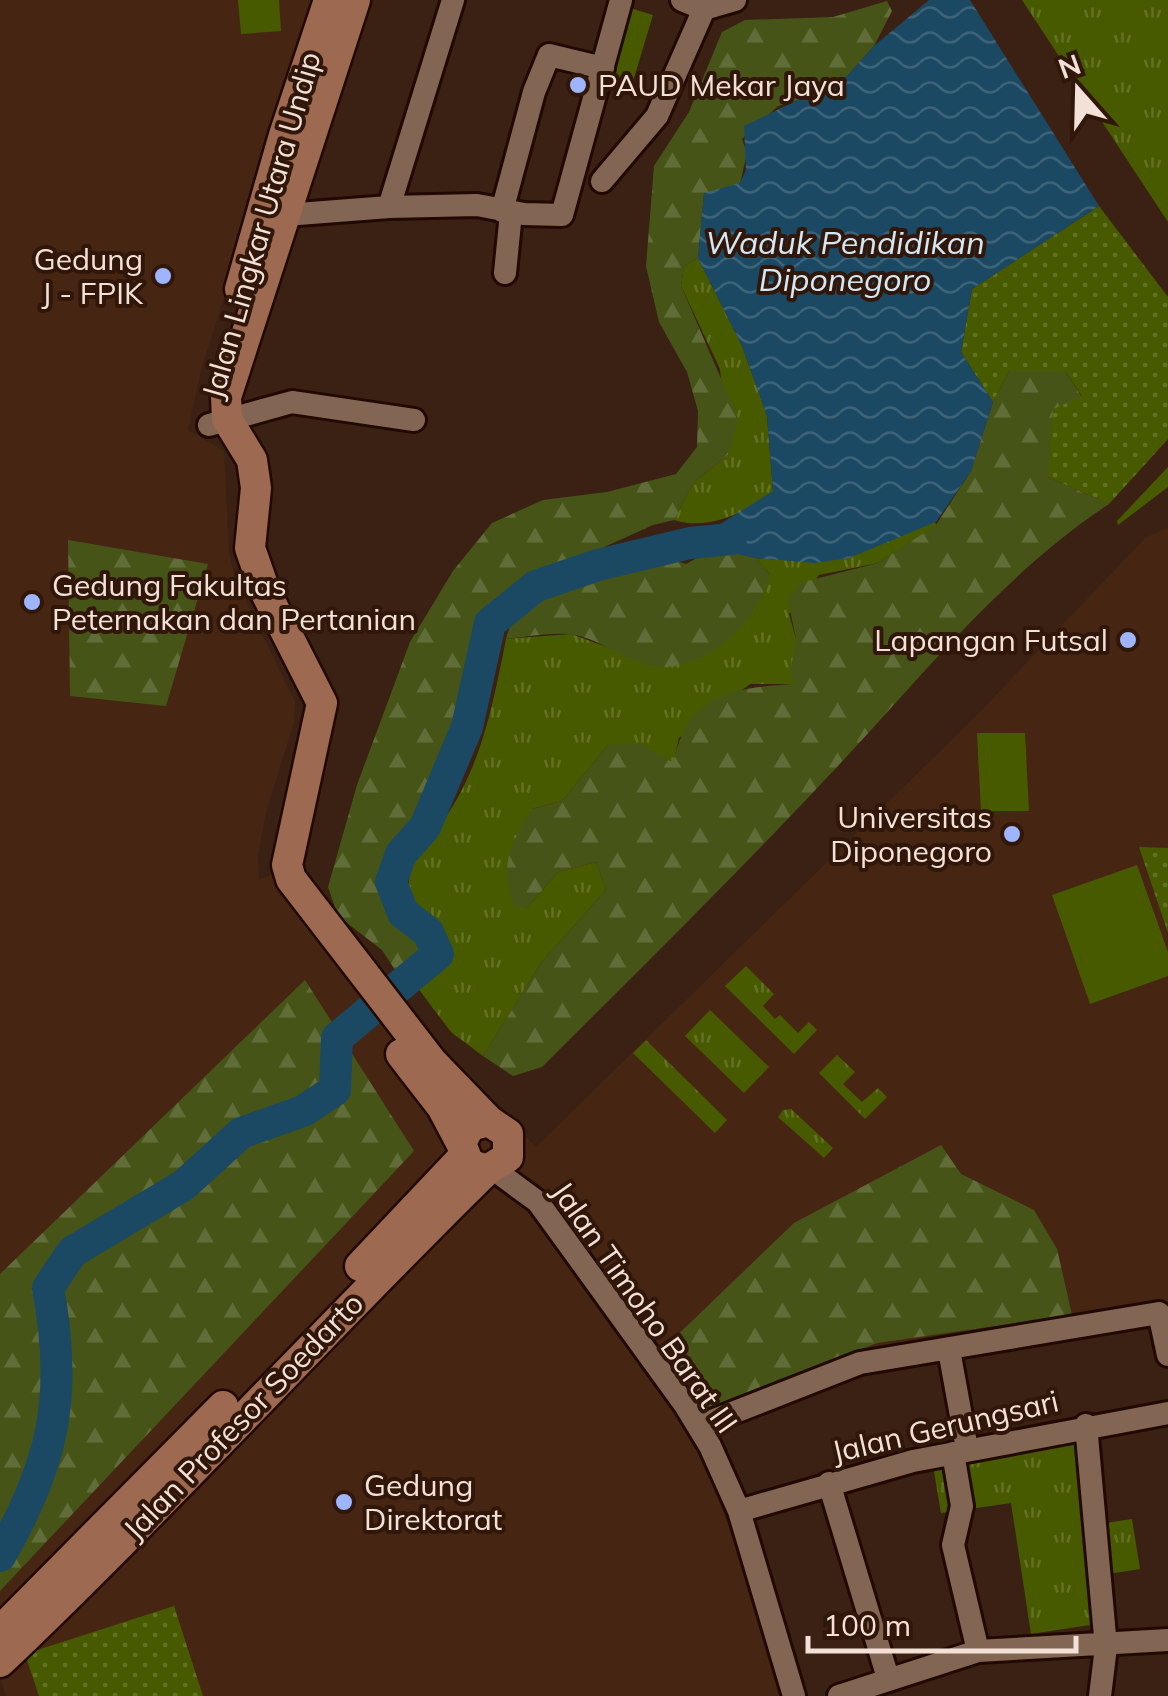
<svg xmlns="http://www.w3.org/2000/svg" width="1168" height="1696" font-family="Mulish,sans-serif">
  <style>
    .built { fill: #462613 }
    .grass { fill: url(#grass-tufts) }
    .forest { fill: url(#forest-firs) }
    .park { fill: url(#park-dots) }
    .pitch { fill: #485a00 }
    .water { fill: url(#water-waves) }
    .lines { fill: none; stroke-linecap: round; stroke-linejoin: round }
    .river { stroke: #1b4963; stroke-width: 32 }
    .street-casing { stroke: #210900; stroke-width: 28 }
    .secondary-casing { stroke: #210900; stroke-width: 35 }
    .street { stroke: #836554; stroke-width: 22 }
    .secondary { stroke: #9d6950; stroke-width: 30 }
    .poi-dot { fill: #9eb4fd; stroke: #301709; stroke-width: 4 }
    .labels { text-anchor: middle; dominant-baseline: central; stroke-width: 8; stroke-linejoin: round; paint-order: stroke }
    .poi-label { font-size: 30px; fill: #f3e1d8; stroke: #301709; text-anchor: start }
    .street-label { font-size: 30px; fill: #f3e1d8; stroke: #301709 }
    .water-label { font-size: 32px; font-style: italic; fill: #d3e7f4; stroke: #301709 }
  </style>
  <defs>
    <pattern id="grass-tufts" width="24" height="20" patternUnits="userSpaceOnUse" patternTransform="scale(2.5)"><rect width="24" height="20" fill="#485a00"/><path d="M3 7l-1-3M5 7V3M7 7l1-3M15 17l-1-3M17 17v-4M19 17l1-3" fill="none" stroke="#637124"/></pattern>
    <pattern id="forest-firs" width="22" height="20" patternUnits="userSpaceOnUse" patternTransform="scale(2.5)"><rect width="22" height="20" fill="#465517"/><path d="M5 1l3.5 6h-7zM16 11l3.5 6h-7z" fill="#616d38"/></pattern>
    <pattern id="park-dots" width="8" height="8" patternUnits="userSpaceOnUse" patternTransform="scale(2.5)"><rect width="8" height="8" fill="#485a00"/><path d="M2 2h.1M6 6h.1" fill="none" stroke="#637124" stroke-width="1.8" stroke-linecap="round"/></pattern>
    <pattern id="water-waves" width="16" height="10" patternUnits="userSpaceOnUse" patternTransform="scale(2.5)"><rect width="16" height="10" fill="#1b4963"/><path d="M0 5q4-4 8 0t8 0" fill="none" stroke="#3d6379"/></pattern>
  </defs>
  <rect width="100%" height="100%" fill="#3b2113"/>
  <path class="built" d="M0 0H319L201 370 188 430 224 451 229 553 236 581 295 702 294 722 266 812 258 855 259 880 288 868 429 1037 536 1147 974 718 1145 538 1168 527V1305L1075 1319 740 1404 699 1442 788 1696H6L0 1677Z"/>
  <path class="grass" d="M1022 0H1168V222Z
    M698 258 742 346 767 416 773 492C745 513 708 531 674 520L694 482 729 454 720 369 681 286 684 266Z
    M1168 467V487L1118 525 1117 521Z
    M933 520 937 525 878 563 819 575 789 614 796 639 795 684H750L679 738 673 764 608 745 562 801 532 809 527 908 558 872 596 862 606 890 541 963 483 1056 451 1032 417 987 451 956 433 923 410 904 408 863C475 795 488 730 506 639L571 634 662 667 770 574 755 558C841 566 857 555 933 520Z
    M746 966 774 994 763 1006 775 1019 780 1015 798 1033 809 1022 817 1030 794 1054 725 986Z
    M710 1010 769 1067 744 1093 685 1036Z
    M646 1040 727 1120 715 1133 633 1053Z
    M837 1055 855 1072 843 1084 862 1102 878 1088 887 1097 865 1119 819 1073Z
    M791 1109 833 1148 824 1158 778 1117 783 1110Z
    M1079 1443 1092 1525 1132 1519 1140 1569 1089 1577 1096 1624 1031 1634 1011 1503 941 1513 933 1465Z"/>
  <path class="forest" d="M887 1 892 11 874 46 846 77 810 97 778 106 742 139 747 153 740 184 704 194 698 258 684 266 681 286 738 418 729 454 694 482 674 520 653 525 529 581 478 618 460 720 416 817 394 846 384 880 403 926 425 948 399 976 382 950 338 916 328 887 357 785 410 642 453 571 492 523 543 500 607 492 676 474 697 447 698 411 687 372 659 322 646 266 654 166 689 112 722 32 745 20 833 17Z
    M1026 368 1065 371 1082 397 1048 477 1109 504C1004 573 922 676 836 768 741 870 641 968 542 1067L513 1076 483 1056 541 963 606 890 596 862 558 872 527 908 514 905C499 864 510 845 532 809L562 801 608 745 640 743 673 763C689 693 731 688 794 684L790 673 796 639 788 600 799 583 878 563 936 525 971 471 993 402 1009 371Z
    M68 540 208 564 166 706 70 696Z
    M715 548 755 558 770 574C762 618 709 668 661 667 629 666 599 636 568 634 548 633 526 637 506 639 515 588 643 549 686 564Z
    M305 980 414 1151 0 1591V1274Z
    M941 1145 961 1174 1034 1210 1057 1249 1072 1315 877 1343 701 1413 664 1348 794 1223Z"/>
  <path class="park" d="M1099 206 1168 297V439L1109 504 1048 477 1053 409 1082 396 1065 371H1009L993 402 961 352 972 289Z
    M1139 847 1168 848V933Z
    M174 1606 203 1696H39L25 1654Z"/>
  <path class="pitch" d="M238 0H279L281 31 241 34Z
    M627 7 653 15 631 88 605 80Z
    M977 733H1025L1029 811H981Z
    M1137 865 1168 952V976L1090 1004 1052 895Z"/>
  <path class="water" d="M929 0H970L1099 206 972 289 961 352 993 402 971 471 936 522 849 558 815 563 755 558 690 543 773 491 767 416 742 346 698 258 704 193 740 183 746 170 744 126 846 77 874 46Z"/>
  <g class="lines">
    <path class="river" d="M0 1556C54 1463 68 1394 48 1288L72 1252 184 1185 241 1133 303 1111 335 1090 337 1038 438 954 428 932 403 913 391 882 401 854 425 827 467 727 490 623 536 586 598 565 690 543 731 539"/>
    <defs>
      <path id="street" d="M682 0 704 9 735 0
        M602 181 657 116 704 9
        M389 207 477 205 524 214 562 215 621 0
        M502 211 534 92 549 55 603 68
        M285 215 389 207 453 0
        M505 273 511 213
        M209 425 292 402 414 420
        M493 1169 538 1202 685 1405 710 1446 739 1511 794 1696
        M949 1350 967 1449
        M1086 1425 1106 1647 1100 1696
        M699 1426 860 1363 1159 1313 1168 1355
        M953 1453 962 1506 953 1545 978 1651
        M829 1483 888 1678
        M739 1511 913 1461 1168 1413
        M839 1696 978 1651 1168 1640"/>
      <path id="secondary" d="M355 0 226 397 227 419 252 460 256 488 250 548 265 591 322 703 287 865 291 879 432 1062 489 1121 508 1134V1157L487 1170 469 1164 461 1143 470 1126 489 1121
        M240 289 284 135 329 0
        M401 1054 442 1107 461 1143
        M360 1266 463 1157
        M0 1631 223 1406
        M0 1662C167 1503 322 1332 487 1170"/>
    </defs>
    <use href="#street" class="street-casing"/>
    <use href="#secondary" class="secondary-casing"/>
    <use href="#street" class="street"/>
    <use href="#secondary" class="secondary"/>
  </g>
  <g class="poi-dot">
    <circle cx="578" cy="85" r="10"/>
    <circle cx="163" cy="276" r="10"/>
    <circle cx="32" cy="602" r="10"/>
    <circle cx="1128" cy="640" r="10"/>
    <circle cx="1012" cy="834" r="10"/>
    <circle cx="344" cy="1502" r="10"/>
  </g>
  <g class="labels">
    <g class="poi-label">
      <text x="598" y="85">PAUD Mekar Jaya</text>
      <text x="143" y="259" text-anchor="end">Gedung<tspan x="143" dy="34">J - FPIK</tspan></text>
      <text x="52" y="585">Gedung Fakultas<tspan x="52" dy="34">Peternakan dan Pertanian</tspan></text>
      <text x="1108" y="640" text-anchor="end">Lapangan Futsal</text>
      <text x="992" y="817" text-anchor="end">Universitas<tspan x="992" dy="34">Diponegoro</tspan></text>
      <text x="364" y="1485">Gedung<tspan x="364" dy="34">Direktorat</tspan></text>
    </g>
    <g class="street-label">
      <text transform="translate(261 225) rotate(-74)">Jalan Lingkar Utara Undip</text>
      <text transform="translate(645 1307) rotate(55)">Jalan Timoho Barat III</text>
      <text transform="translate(243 1416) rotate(-46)">Jalan Profesor Soedarto</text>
      <text transform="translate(945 1426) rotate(-13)">Jalan Gerungsari</text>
    </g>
    <g class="water-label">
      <text x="845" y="242">Waduk Pendidikan<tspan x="845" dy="37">Diponegoro</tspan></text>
    </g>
  </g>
  <g transform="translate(1078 90) rotate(340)" stroke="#301709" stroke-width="8" paint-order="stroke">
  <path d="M0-8L18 38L0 25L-18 38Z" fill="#f3e1d8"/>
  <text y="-15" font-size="28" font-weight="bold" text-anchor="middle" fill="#f3e1d8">N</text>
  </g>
  <path d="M808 1636v15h268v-15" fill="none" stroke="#f3e1d8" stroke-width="5"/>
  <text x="823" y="1636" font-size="30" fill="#f3e1d8" stroke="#301709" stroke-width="8" paint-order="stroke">100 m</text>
</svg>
